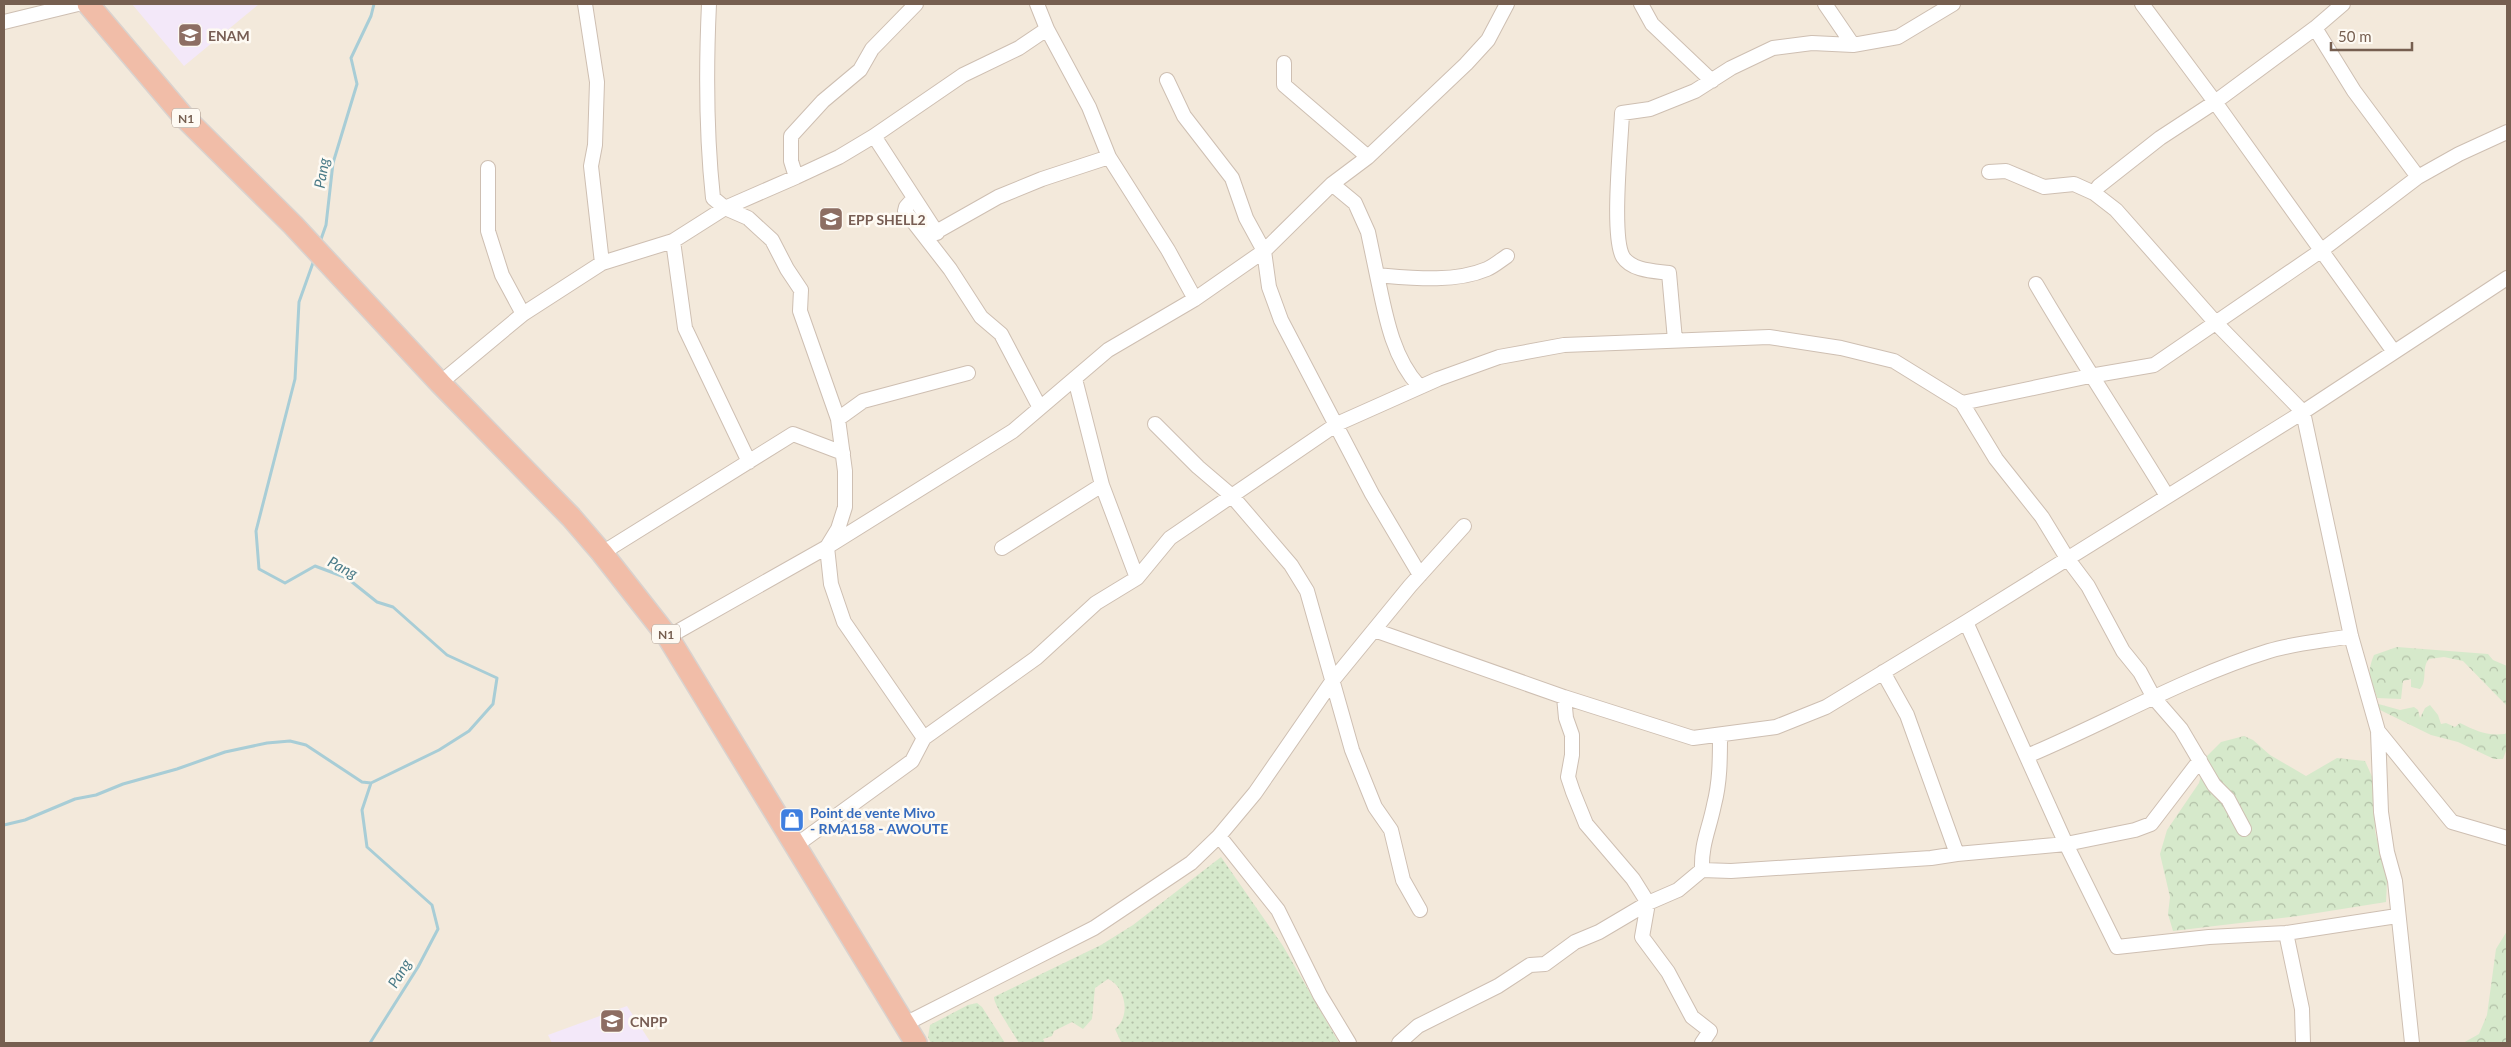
<svg xmlns="http://www.w3.org/2000/svg" width="2511" height="1047" font-family="Lato,sans-serif">
  <style>
    .residential { fill: #f3e9db }
    .education { fill: #f3e8f9 }
    .grass { fill: url(#grass-dots) }
    .forest { fill: url(#forest-crowns) }
    .lines { fill: none; stroke-linecap: round; stroke-linejoin: round }
    .stream { stroke: #a8cdd6; stroke-width: 3 }
    .minor-casing { stroke: #cebfb2; stroke-width: 16 }
    .highway-casing { stroke: #d9d2ce; stroke-width: 24 }
    .minor { stroke: #fff; stroke-width: 14 }
    .highway { stroke: #f1bda8; stroke-width: 21 }
    .labels { text-anchor: middle; dominant-baseline: central; stroke-width: 5; stroke-linejoin: round; paint-order: stroke }
    .shield { fill: #fefaf3; stroke: #9f8e81; stroke-width: 1 }
    .shield-label { font-size: 12px; font-weight: bold; fill: #765f50 }
    .education-label { font-size: 14px; font-weight: bold; fill: #785e54; stroke: #fefaf3; text-anchor: start }
    .shop-label { font-size: 14px; font-weight: bold; fill: #366cbe; stroke: #fefaf3; text-anchor: start }
    .water-label { font-size: 15px; font-style: italic; fill: #4a7b88; stroke: #fefaf3 }
  </style>
  <defs>
    <pattern id="grass-dots" width="8" height="8" patternUnits="userSpaceOnUse" patternTransform="scale(1.25)"><rect width="8" height="8" fill="#d6e9cb"/><path d="M2 2h.1M6 6h.1" fill="none" stroke="#b2c0a7" stroke-width="1.8" stroke-linecap="round"/></pattern>
    <pattern id="forest-crowns" width="20" height="18" patternUnits="userSpaceOnUse" patternTransform="scale(1.25)"><rect width="20" height="18" fill="#d6e9cb"/><path d="M2 6a3 3 0 1 1 6 0M12 15a3 3 0 1 1 6 0" fill="none" stroke="#b2c0a7"/></pattern>
  </defs>
  <rect width="100%" height="100%" fill="#fcf6ec"/>
  <path class="residential" d="M4 4H2507V1043H4Z"/>
  <path class="education" d="M132 4H259L184 66Z
    M627 1006 651 1043H552L548 1035Z"/>
  <path class="grass" d="M1221 857 1283 946 1339 1043H1126L1121 1042 1115 1029C1131 1017 1126 987 1108 979L1095 988 1092 1019 1083 1029 1072 1022 1054 1031 1052 1036 1043 1039 1045 1043H1019C1014 1034 993 1004 994 997L1101 945 1133 925Z
    M977 1003 982 1007 1005 1043H931L928 1037 930 1025 968 1005Z"/>
  <path class="forest" d="M2397 647 2488 654 2493 660 2507 666V706L2463 661 2444 657 2429 659C2421 668 2428 680 2420 689L2411 687V679L2403 681 2401 699 2377 698C2376 691 2372 689 2371 683 2368 674 2370 664 2374 655Z
    M2375 703 2400 710 2414 707 2418 710 2420 718 2425 708 2430 705 2438 715 2441 724 2446 723 2455 727 2460 723C2477 731 2485 736 2505 734L2507 732V748L2503 759H2494L2458 742 2431 735 2376 708Z
    M2244 736 2253 740 2270 755 2306 776 2337 758 2365 761 2374 781 2375 831 2387 881 2386 902 2298 916 2173 931 2168 914 2170 897 2160 854 2167 830 2199 783 2206 757 2221 742Z
    M2507 931V1043H2463L2479 1034 2487 1015 2496 949Z"/>
  <g class="lines">
    <path class="stream" d="M320 242 326 225 333 163 357 84 351 58 371 16 374 4
      M314 260 299 302 295 379 256 531 259 569 285 583 315 566 347 578 377 602 393 607 447 655 497 678 493 704 469 731 439 750 371 783 362 810 367 847 432 905 438 929 418 967 370 1043
      M4 825 25 820 75 799 96 795 123 784 177 769 225 752 267 743 290 741 306 745 362 782 371 783"/>
    <defs>
      <path id="minor" d="M585 4 597 82 595 145 591 166 602 263
        M709 4C706 68 706 133 713 198L725 208 748 218 772 240 787 269 801 290 800 311 838 419 845 471V507L838 529 827 547 831 584 844 622 924 738
        M1641 4 1652 24 1712 81
        M1825 4 1853 45
        M2142 4 2215 102 2394 352
        M4 22 78 4
        M2315 28 2354 91 2418 177
        M1047 29 1089 107 1109 157 1168 250 1195 299
        M1284 63V85L1368 157
        M1167 80 1184 116 1232 178 1246 218 1264 251 1269 287 1281 320 1372 494 1420 575
        M488 168V231L502 275 523 314
        M1989 172 2006 171 2044 187 2074 184 2094 193 2116 210 2215 322 2303 412 2351 636 2378 731 2381 812 2387 852 2395 881 2412 1043
        M796 177 839 157 874 136
        M1332 184 1355 203 1368 232 1377 275C1412 278 1454 283 1487 269 1494 266 1501 260 1507 256
        M2094 193 2099 186 2160 138 2215 102 2315 28 2343 4
        M914 198 906 207 905 211 950 269 981 317 1001 334 1040 408
        M937 233 874 136 963 75 1019 48 1047 29 1037 4
        M929 236 998 197 1042 179 1109 157
        M673 241 685 328 749 462
        M1377 275C1385 313 1392 357 1419 386
        M2036 284C2078 356 2124 425 2167 496
        M1675 340 1669 273C1655 271 1632 271 1623 257 1611 237 1621 141 1622 113L1650 109 1695 91 1731 68 1773 48 1812 43 1853 45 1898 37 1953 4
        M1075 379 1102 485 1137 578
        M440 383 523 314 602 263 673 241 725 208 796 177 791 161V136L823 101 860 70 872 49 916 4
        M1962 403 2090 376 2154 365 2322 250 2418 177 2459 154 2507 132
        M838 419 863 401 968 373
        M1155 424 1198 467 1232 496 1291 565 1307 591 1352 750 1375 807 1391 830 1403 880 1420 910
        M1002 548 1102 485
        M602 553 793 434 843 453
        M1966 622 2066 844 2117 947 2209 937 2286 933 2397 916
        M1374 630 1564 697 1693 738 1776 727 1826 707 1966 622 2303 412 2507 278
        M668 637 827 547 1013 431 1108 350 1195 299 1264 251 1332 184 1368 157 1466 64 1488 40 1507 4
        M1883 672 1907 715 1957 854
        M1564 697 1566 718 1572 735V755L1568 777 1573 792 1586 824 1633 879 1648 903 1642 937 1668 972 1692 1017 1710 1031 1702 1043
        M2378 731 2452 822 2507 838
        M2027 756C2108 722 2185 677 2269 651 2295 643 2324 641 2351 636
        M1219 836 1278 910 1320 995 1349 1043
        M795 846 912 761 924 738 1036 658 1096 603 1137 578 1170 538 1337 424 1438 379 1499 357 1564 345 1769 337 1841 348 1894 361 1962 403 1996 459 2042 517 2067 558 2088 586 2123 651 2140 672 2154 698 2181 729 2214 785 2228 799 2244 829
        M1702 870C1701 844 1709 830 1714 805 1720 782 1720 759 1720 735
        M2286 933 2302 1009 2303 1043
        M905 1024 1094 928 1191 863 1219 836 1255 793 1333 680 1410 586 1464 526
        M1399 1043 1418 1026 1498 986 1530 965 1545 964 1575 942 1599 932 1648 903 1678 890 1702 870 1731 871 1931 858 1957 854 2066 844 2135 830 2151 824 2200 760"/>
      <path id="highway" d="M88 4 183 116 293 225 440 383 571 517 602 553 668 637 916 1043"/>
    </defs>
    <use href="#minor" class="minor-casing"/>
    <use href="#highway" class="highway-casing"/>
    <use href="#minor" class="minor"/>
    <use href="#highway" class="highway"/>
  </g>
  <defs>
    <symbol id="university-square" viewBox="-11 -11 22 22"><rect x="-9" y="-9" width="18" height="18" rx="4" fill="#8d6e63" stroke="#fefaf3"/><path d="M0-5L7-2L0 1L-7-2ZM-4 1L0 2.5L4 1V4Q0 6-4 4Z" fill="#fff"/></symbol>
    <symbol id="school-square" viewBox="-11 -11 22 22"><rect x="-9" y="-9" width="18" height="18" rx="4" fill="#8d6e63" stroke="#fefaf3"/><path d="M0-5L7-2L0 1L-7-2ZM-4 1L0 2.5L4 1V4Q0 6-4 4Z" fill="#fff"/></symbol>
    <symbol id="shop-square" viewBox="-11 -11 22 22"><rect x="-9" y="-9" width="18" height="18" rx="4" fill="#3f7fe0" stroke="#fefaf3"/><path d="M-5-2.5h2.3a2.7 3.5 0 0 1 5.4 0H5L5.5 6h-11ZM-1.5-2.5h3a1.5 2.3 0 0 0-3 0Z" fill="#fff"/></symbol>
  </defs>
  <g fill-rule="evenodd">
    <use href="#university-square" x="176" y="21" width="28" height="28"/>
    <use href="#school-square" x="817" y="205" width="28" height="28"/>
    <use href="#shop-square" x="778" y="806" width="28" height="28"/>
    <use href="#university-square" x="598" y="1007" width="28" height="28"/>
  </g>
  <g class="labels">
    <g class="shield">
      <rect x="172" y="108.5" width="28" height="19" rx="4"/>
      <rect x="652" y="624.5" width="28" height="19" rx="4"/>
    </g>
    <g class="shield-label">
      <text x="186" y="118">N1</text>
      <text x="666" y="634">N1</text>
    </g>
    <g class="education-label">
      <text x="208" y="35">ENAM</text>
      <text x="848" y="219">EPP SHELL2</text>
      <text x="630" y="1021">CNPP</text>
    </g>
    <g class="shop-label">
      <text x="810" y="812">Point de vente Mivo<tspan x="810" dy="16">- RMA158 - AWOUTE</tspan></text>
    </g>
    <g class="water-label">
      <text transform="translate(321 173) rotate(-81)">Pang</text>
      <text transform="translate(343 567) rotate(27)">Pang</text>
      <text transform="translate(399 973) rotate(-59)">Pang</text>
    </g>
  </g>
  <rect width="2511" height="1047" fill="none" stroke="#765f50" stroke-width="10"/>
  <path d="M2331 42v8h81v-8" fill="none" stroke="#765f50" stroke-width="2.5"/>
  <text x="2338" y="42" font-size="15" fill="#765f50" stroke="#fefaf3" stroke-width="4" paint-order="stroke">50 m</text>
</svg>
